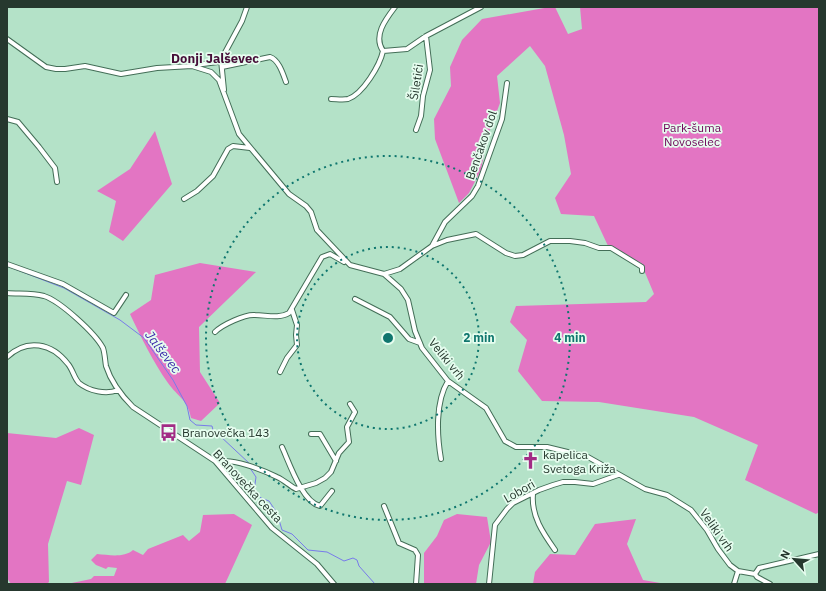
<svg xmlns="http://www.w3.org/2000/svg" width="826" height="591" font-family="'IBM Plex Sans',sans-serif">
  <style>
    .forest { fill: #e375c3 }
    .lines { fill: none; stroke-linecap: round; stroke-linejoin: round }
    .stream { stroke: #787bea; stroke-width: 1 }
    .minor-casing { stroke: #436e57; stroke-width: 6 }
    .minor { stroke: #fff; stroke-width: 4 }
    .ring { fill: none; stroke: #0f766e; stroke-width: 2; stroke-dasharray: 2 4 }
    .labels { text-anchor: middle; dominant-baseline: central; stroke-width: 3.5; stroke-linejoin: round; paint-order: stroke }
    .street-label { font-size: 12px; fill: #26382e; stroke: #e6fdef }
    .park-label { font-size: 12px; fill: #6f0659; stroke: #e6fdef }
    .poi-label { font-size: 12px; fill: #26382e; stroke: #e6fdef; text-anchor: start }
    .neighbourhood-label { font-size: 13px; font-weight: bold; fill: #460e38; stroke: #e6fdef }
    .water-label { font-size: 13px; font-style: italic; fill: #3b27a9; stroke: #e6fdef }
    .centre { fill: #0f766e; stroke: #e6fdef; stroke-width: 2 }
    .ring-label { font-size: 12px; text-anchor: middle; font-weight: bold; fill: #0f766e; stroke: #e6fdef; stroke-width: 3.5; stroke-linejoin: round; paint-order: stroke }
  </style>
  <rect width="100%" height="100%" fill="#b4e2c8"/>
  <path class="forest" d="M550 7H555L568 34 582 29 580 7H819V512L816 514 745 480 758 445 694 417 599 402 542 401 518 371 527 340 510 322 516 306 646 302 654 294 641 263 609 248 594 216 561 214 555 198 571 174 564 135 545 66 530 46 497 76 500 103 487 138 481 170 469 193 459 203 435 139 434 119 451 86 450 67 462 40 482 19Z
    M155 131 172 184 123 241 109 232 116 201 97 191 130 169Z
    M200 263 256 272 199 327 200 372 220 403 201 421 191 418C188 400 178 397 168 383 153 362 141 337 130 314L151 300 155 275Z
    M79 428 94 435 81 485 67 481 48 544 49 582 47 584H11L7 578V433L56 438Z
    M234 514 252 525 225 584H67L91 579 94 576H114L117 568 108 567 106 569 96 565 91 560 97 554C109 555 124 558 133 550L143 555 148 549 183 535 189 541 200 532 203 515Z
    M457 514 487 517 491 542 479 565 476 584H424V553L437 536 444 520Z
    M636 519 627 544 643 580 666 584H533L535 572 550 554 575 555 595 524Z"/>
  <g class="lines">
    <path class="stream" d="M7 266 64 288 120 320 144 338 173 380 187 406 190 420 196 425 212 426 214 434 219 435 250 464
      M250 468 256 477 254 491 261 498 269 501 277 513 282 530 292 534 308 550 327 552 344 561 353 558 357 560 359 566 375 584"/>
    <defs>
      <path id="minor" d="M7 39 46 67 56 69H65L85 66 121 74 157 68 192 66 211 72 219 80 239 134 289 194 306 206 311 212 317 230 350 265 384 274 401 289 408 300 415 331 422 348 448 381 486 408 505 441 516 447H547L588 457 645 489 667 495 691 510 707 530 718 549 730 565 738 571 755 574
        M383 51C373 36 385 20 395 7
        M195 65 218 62 221 60
        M222 67 270 57C279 60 283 74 286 82
        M224 90 221 60 242 21 247 7
        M331 99C336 99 343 100 348 99 363 94 380 65 383 51L407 49 426 36 481 7
        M7 119 18 122 39 147 55 168 57 182
        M416 130 421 116 423 96 430 70 426 36
        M184 199 197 191 213 176 228 149 233 146 250 148
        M432 246 445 222 472 196 478 186 502 119 507 83
        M7 264 63 284 114 313 126 295
        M384 274 400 269 432 246 447 240 476 234 506 253 515 256 523 255 550 241H570L585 243 599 248H611L642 267V271
        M7 293C19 294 32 293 44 296 60 301 95 333 103 348 105 354 105 361 106 366 111 382 121 395 133 407L215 461 272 528 317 564 334 584
        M355 299 390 317 409 339 420 343
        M215 332C222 325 245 314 255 315 266 315 279 319 289 313L322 257 330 254 344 262
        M7 357C27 338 52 343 68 364 73 370 74 378 79 383 89 391 106 395 118 390
        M280 372 287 358 297 345 296 335 297 325 292 310
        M311 434H320L336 461
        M282 447C289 462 302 502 320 506L332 491
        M441 459C437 436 435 402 448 381
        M217 463C229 456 265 471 277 477 284 480 290 486 296 489L316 483 325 478 331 472 339 453 349 442 347 427 355 412 350 404
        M533 494C531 516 543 533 555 550
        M384 506 399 543 415 550 418 555 416 584
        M755 574 759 568 819 554
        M755 574 757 577 770 584
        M489 584 495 525 507 509 513 503 539 490 553 485 563 482H575L593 484 618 475
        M734 584 738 571"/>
    </defs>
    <use href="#minor" class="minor-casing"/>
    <use href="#minor" class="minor"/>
  </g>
  <g class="ring">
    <circle cx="388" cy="338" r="91"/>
    <circle cx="388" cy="338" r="182"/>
  </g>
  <defs>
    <symbol id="bus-bare" viewBox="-9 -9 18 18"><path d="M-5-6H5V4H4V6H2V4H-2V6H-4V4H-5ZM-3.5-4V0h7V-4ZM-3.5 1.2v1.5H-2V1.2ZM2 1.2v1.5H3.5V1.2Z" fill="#a22c85" stroke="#e6fdef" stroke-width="2.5" paint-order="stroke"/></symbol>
    <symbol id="church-bare" viewBox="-9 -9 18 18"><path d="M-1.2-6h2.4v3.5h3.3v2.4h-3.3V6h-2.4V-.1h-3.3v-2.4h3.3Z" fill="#a22c85" stroke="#e6fdef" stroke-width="2.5" paint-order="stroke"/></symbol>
  </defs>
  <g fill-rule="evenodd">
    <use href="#bus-bare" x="156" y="420" width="25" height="25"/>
    <use href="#church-bare" x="518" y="448" width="25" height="25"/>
  </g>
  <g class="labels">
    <g class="street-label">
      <text transform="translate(416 82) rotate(-81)">Šiletići</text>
      <text transform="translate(481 145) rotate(-71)">Benčakov dol</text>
      <text transform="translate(447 359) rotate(51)">Veliki vrh</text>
      <text transform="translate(248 486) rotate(47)">Branovečka cesta</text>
      <text transform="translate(519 491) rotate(-30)">Lobori</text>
      <text transform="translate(717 530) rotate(55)">Veliki vrh</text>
    </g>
    <g class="park-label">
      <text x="692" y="127">Park-šuma<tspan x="692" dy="14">Novoselec</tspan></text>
    </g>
    <g class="poi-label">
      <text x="182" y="432">Branovečka 143</text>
      <text x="543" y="454">kapelica<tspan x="543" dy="14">Svetoga Križa</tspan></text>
    </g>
    <g class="neighbourhood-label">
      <text x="215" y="58">Donji Jalševec</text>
    </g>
    <g class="water-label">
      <text transform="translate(163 352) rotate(53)">Jalševec</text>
    </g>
  </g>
  <circle cx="388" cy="338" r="6" class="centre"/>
  <g class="ring-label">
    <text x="479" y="342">2 min</text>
    <text x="570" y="342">4 min</text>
  </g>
  <rect width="826" height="591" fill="none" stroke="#26382e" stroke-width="16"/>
  <g transform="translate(794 559) rotate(297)" stroke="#e6fdef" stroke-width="3" paint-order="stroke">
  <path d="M0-3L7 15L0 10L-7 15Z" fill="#26382e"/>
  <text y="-6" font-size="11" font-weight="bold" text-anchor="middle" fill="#26382e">N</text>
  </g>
</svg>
